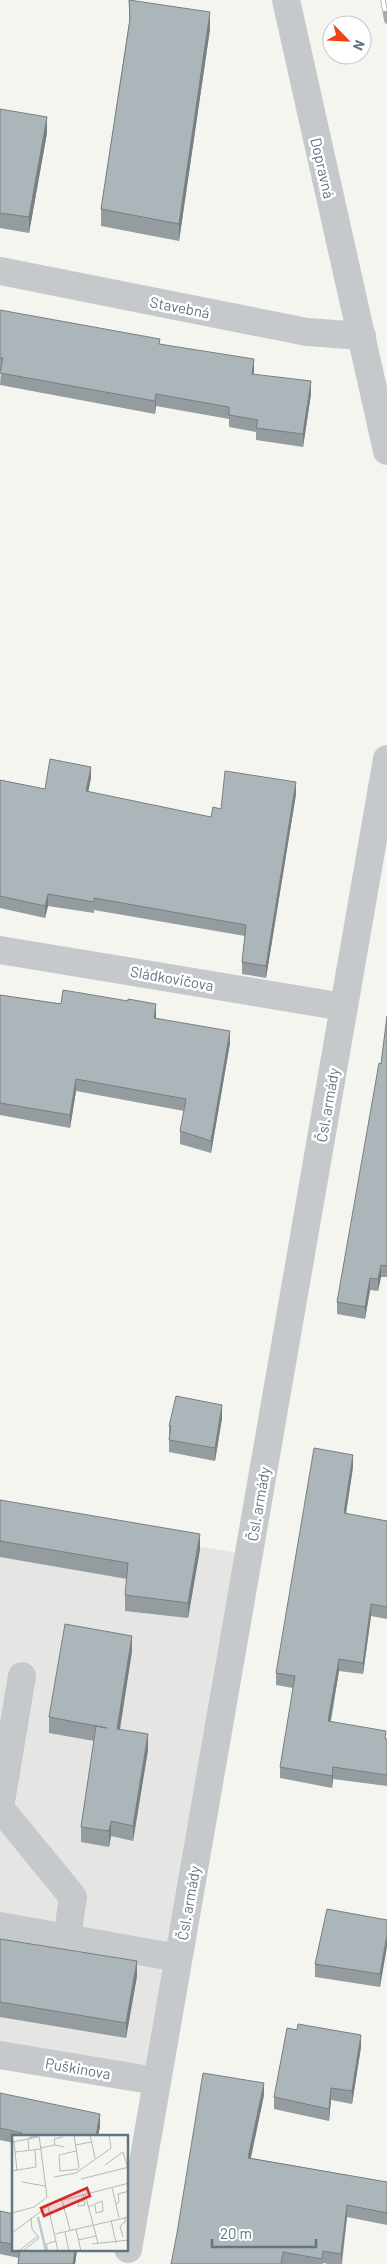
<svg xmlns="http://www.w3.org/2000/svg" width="387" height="2264" font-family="Barlow,sans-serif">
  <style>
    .built { fill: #e5e6e4 }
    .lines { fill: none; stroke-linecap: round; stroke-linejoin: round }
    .minor { stroke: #c6c9cc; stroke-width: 28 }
    .rail-casing { stroke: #a3aaaf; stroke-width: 5.5 }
    .rail { stroke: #fff; stroke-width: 4; stroke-dasharray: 11; stroke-linecap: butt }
    .wall { fill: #949c9f }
    .shaded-wall { fill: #787f82 }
    .building { fill: #acb5b9; stroke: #787f82 }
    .labels { text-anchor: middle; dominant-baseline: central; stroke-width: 5; stroke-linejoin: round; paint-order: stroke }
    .street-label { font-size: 15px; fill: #617584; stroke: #fff }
    .inset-river { fill: none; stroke: #bdc9ce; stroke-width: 2.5 }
    .inset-road { fill: none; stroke: #b1babe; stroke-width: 1 }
    .view { fill: #d62828; fill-opacity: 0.15; stroke: #d62828; stroke-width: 2.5 }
    .inset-edge { fill: none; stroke: #617584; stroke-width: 2.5 }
  </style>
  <rect width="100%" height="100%" fill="#f5f5f0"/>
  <path class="built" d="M0 1513 249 1555 156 2081 0 2054Z"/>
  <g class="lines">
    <path class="minor" d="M286 0 387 451
      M0 271 307 332 362 336
      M0 950 344 1007
      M22 1676 0 1808 73 1897 67 1938
      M0 1926 178 1958
      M0 2055 156 2081
      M128 2249 387 759"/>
    <defs>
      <path id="rail" d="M383 0 387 21"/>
    </defs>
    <use href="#rail" class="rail-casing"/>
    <use href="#rail" class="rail"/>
  </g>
  <path class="wall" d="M129 0 210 29 179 241 101 226V209L129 23Z
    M0 109 47 133 29 233 0 228Z
    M0 310 160 344 254 371 253 375 311 394 303 447 256 440V432L229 427V419L156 406 155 414 0 385 1 370H0Z
    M91 778 88 792 211 817 221 809 296 794 266 978 242 974V962L245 936 94 910V913L48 906 45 918 0 908V780L45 789Z
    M0 995 156 1017V1019L230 1043 211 1153 180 1144V1131L184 1111 76 1091 70 1128 0 1115Z
    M387 1016V1277H381L378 1291 370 1290 365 1319 337 1314V1302L381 1064Z
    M222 1418 215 1461 169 1452V1426Z
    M353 1467 346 1514 387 1521V1619L371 1616 363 1674 339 1671 331 1721 387 1739V1786L333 1779 332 1788 280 1778V1767L293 1688 276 1685V1673Z
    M0 1500 200 1549 188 1618 125 1611V1595L127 1579 0 1557Z
    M132 1651 120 1730 148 1750 133 1841 111 1836 109 1847 81 1842V1827L94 1741 49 1733V1717Z
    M387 1920 380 1987 315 1977V1964Z
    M0 1939 137 1976 126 2038 0 2017Z
    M361 2047 352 2104 331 2100 329 2121 274 2109V2097Z
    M0 2093 100 2127 98 2136H14V2143L0 2140Z
    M264 2095 251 2158 387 2182V2225L347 2217 342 2264H328L323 2263V2264H171Z
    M0 2211 14 2214V2250H77L75 2264H18L19 2258 0 2254Z"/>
  <path class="shaded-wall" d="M210 12V29L179 241V224Z
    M47 117V133L29 233V217Z
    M254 359V371L252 387V374Z
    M311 381V394L303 447V434Z
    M156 394V406L155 414V401Z
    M91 767V778L86 803V791Z
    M296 782V794L266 978V966Z
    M48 894V906L45 918V906Z
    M156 1004V1017L154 1031V1018Z
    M230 1031V1043L211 1153V1141Z
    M76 1079V1091L70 1128V1115Z
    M381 1265V1277L378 1291V1279Z
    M370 1278V1290L365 1319V1307Z
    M222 1405V1418L215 1461V1448Z
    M353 1455V1467L344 1525V1513Z
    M200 1534V1549L188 1618V1603Z
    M371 1604V1616L363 1674V1663Z
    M132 1636V1651L117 1745V1729Z
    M339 1659V1671L328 1733V1721Z
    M148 1734V1750L133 1841V1826Z
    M333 1767V1779L332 1788V1776Z
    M111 1821V1836L109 1847V1831Z
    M387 1935V1947L380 1987V1974Z
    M137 1961V1976L126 2038V2023Z
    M361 2035V2047L352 2104V2091Z
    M264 2083V2095L248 2170V2158Z
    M331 2088V2100L329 2121V2109Z
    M100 2114V2127L98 2136H96Z
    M347 2205V2217L341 2264V2254Z
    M75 2250H77L75 2264H73Z"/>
  <path class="building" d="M129 0 210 12 179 224 101 209 130 19Z
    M0 109 47 117 29 217 0 213Z
    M0 310 160 339 159 344 254 359 252 374 311 381 303 434 256 428 258 420 229 415V407L156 394 155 401 0 373 3 358H0Z
    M50 759 91 767 86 791 211 817 213 807 221 809 225 771 296 782 266 966 242 962 246 925 94 898V902L48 894 45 906 0 896V780L45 789Z
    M63 990 128 1001V999L156 1004 154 1018 230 1031 211 1141 180 1131 186 1099 76 1079 70 1115 0 1103V995L61 1004Z
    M387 1016V1266L381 1265 378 1279 370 1278 365 1307 337 1302 379 1063 381 1064Z
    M176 1396 222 1405 215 1448 169 1440 171 1426H169Z
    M314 1448 353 1455 344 1513 387 1521V1607L371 1604 363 1663 339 1659 328 1721 386 1731 385 1739H387V1775L333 1767 332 1776 280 1767 295 1676 276 1673Z
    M0 1500 200 1534 188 1603 125 1595 128 1563 0 1541Z
    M65 1624 132 1636 117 1729 148 1734 133 1826 111 1821 109 1831 81 1827 96 1726 107 1728 49 1717Z
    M327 1909 387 1920V1935L380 1974 315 1964Z
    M0 1939 137 1961 126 2023 0 2002Z
    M298 2024 361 2035 352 2091 331 2088 329 2109 274 2097 287 2028 297 2030Z
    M203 2073 264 2083 248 2158 387 2182V2213L347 2205 341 2254 323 2251 322 2259 283 2252 281 2264H171L177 2233Z
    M0 2093 100 2114 96 2136H21L22 2133 0 2128Z
    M0 2211 14 2214V2244L0 2242Z
    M20 2250H75L73 2264H18Z"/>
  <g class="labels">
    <g class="street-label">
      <text transform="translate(323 168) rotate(77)">Dopravná</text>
      <text transform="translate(180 307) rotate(11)">Stavebná</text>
      <text transform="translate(172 978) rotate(10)">Sládkovičova</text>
      <text transform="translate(327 1105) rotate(-80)">Čsl. armády</text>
      <text transform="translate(258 1504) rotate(-80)">Čsl. armády</text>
      <text transform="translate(188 1903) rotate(-80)">Čsl. armády</text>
      <text transform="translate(78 2068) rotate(10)">Puškinova</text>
    </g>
  </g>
  <g transform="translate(12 2135)">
    <rect width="116" height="116" fill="#f5f5f0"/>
    <path class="inset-river" d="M26 82 34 116"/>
    <path class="inset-road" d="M62 0 67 33M78 0 83 23M25 1 26 2 17 4 18 2ZM2 6 5 36M0 7 16 4M43 10 42 4 51 2M63 10 80 7M28 13 43 10 52 12M17 16 16 4 23 0M64 16 47 20 48 36 67 34M3 17 29 14M93 30 111 17 117 37M0 36 24 32 23 15M42 42 64 38 99 13 97 0M69 44 117 32M10 47 33 51M100 52 107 83M73 59 86 108M71 60 73 70 66 71 67 67 72 66M50 65 58 95M104 69 107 67 106 59 117 56M36 71 46 116M76 72 90 66 91 76 84 78 83 70M0 78 22 72 35 62 27 0M99 85 104 108M64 94 69 116M53 97 57 116M0 98 40 68 117 48M43 99 117 82M111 102 108 91 113 87V83M66 105 84 101M80 109 117 105M8 115 26 101M11 116 27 103 20 94 19 83M36 116 34 109 44 106"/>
    <path class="view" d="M75 53 78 61 32 81 29 73Z"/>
    <rect width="116" height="116" class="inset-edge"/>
  </g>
  <g transform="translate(347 40) rotate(114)"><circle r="24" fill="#ffffff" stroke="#c0c8ce"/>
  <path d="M0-4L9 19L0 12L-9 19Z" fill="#f14314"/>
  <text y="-8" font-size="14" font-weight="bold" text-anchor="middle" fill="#617584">N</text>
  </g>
  <path d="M212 2239v8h104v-8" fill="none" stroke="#617584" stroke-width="2.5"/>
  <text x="220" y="2239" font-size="15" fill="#617584" stroke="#ffffff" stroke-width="4" paint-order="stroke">20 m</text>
</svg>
